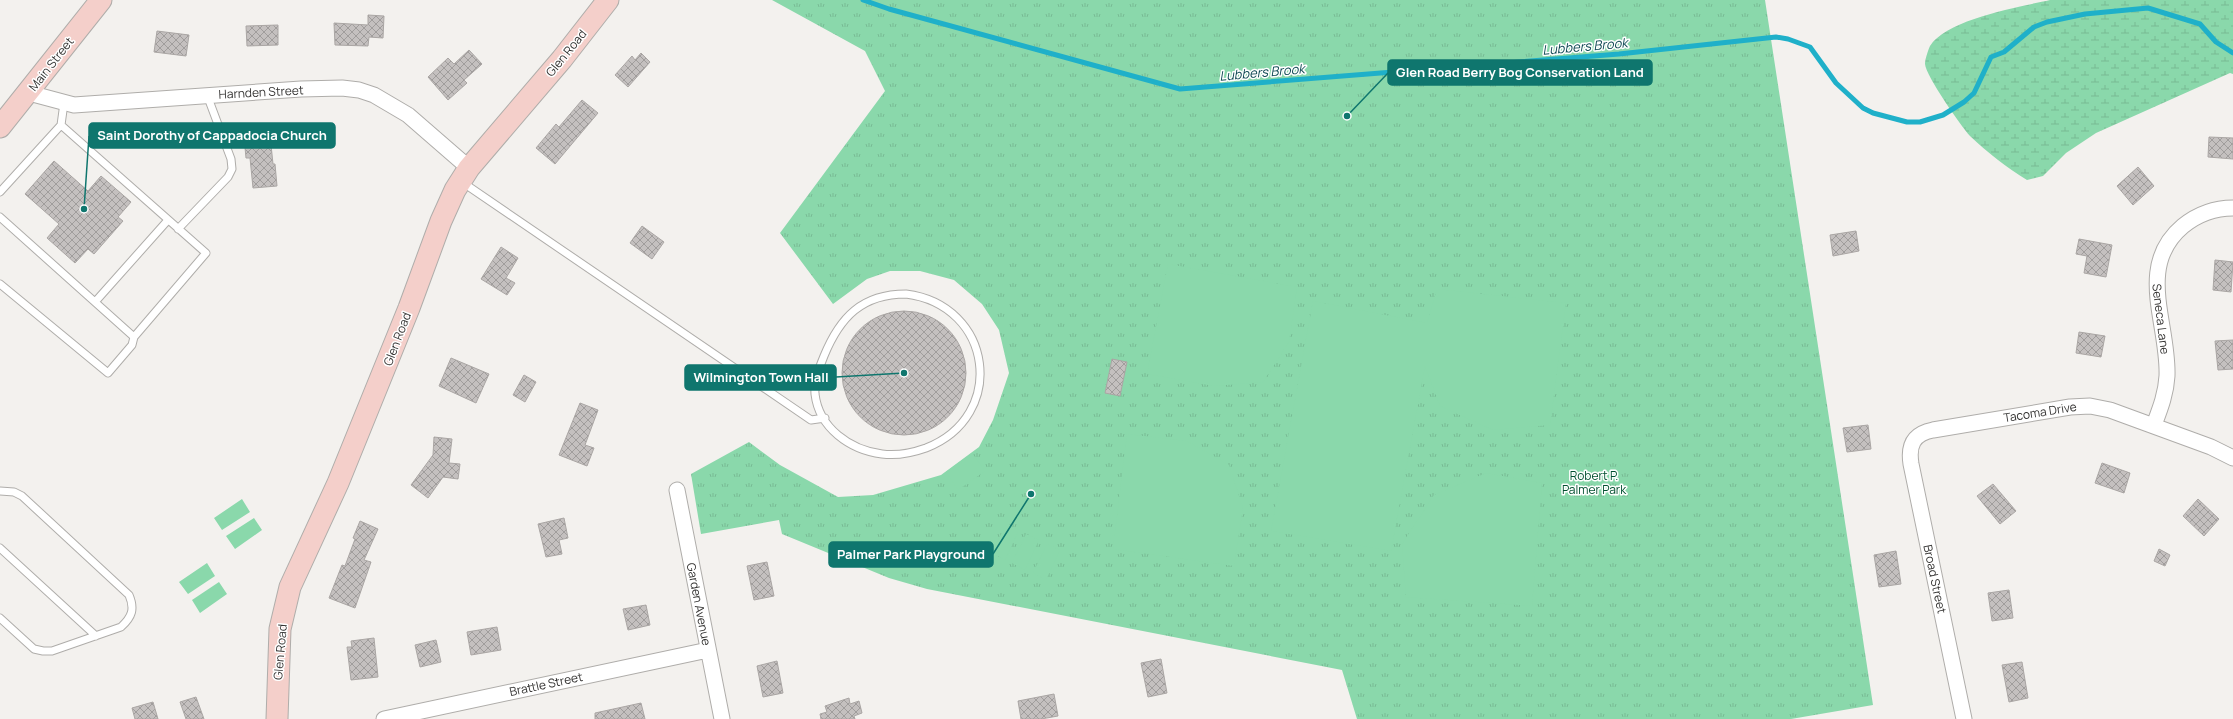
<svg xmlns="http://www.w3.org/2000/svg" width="2233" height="719" font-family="Manrope,sans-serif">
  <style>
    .grass { fill: url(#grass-tufts) }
    .wetland { fill: url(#wetland-marsh) }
    .pitch { fill: #8ad8ab }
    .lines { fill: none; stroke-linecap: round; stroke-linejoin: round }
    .stream { stroke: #1fb0c9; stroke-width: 5 }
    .building { fill: url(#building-cross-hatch); stroke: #aaa6a4 }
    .lane-casing { stroke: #afadaa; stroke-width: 9 }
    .street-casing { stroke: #afadaa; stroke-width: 17 }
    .secondary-casing { stroke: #afadaa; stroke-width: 23 }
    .lane { stroke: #fff; stroke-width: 7 }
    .street { stroke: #fff; stroke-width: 15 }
    .secondary { stroke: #f4cfca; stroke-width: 21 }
    .labels { text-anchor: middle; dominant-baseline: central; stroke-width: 3; stroke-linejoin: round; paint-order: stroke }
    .street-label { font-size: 12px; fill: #353433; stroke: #fff }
    .park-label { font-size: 12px; fill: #01502f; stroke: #fff }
    .water-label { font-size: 13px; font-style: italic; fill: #0d4752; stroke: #fff }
    .leader { fill: none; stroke: #0f766e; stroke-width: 1.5 }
    .callout-dot { fill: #0f766e; stroke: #fff; stroke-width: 1.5 }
    .callout { fill: #0f766e; stroke: #0f766e; stroke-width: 1.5 }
    .callout-label { font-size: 13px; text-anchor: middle; font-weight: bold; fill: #fff }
  </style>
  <defs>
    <pattern id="grass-tufts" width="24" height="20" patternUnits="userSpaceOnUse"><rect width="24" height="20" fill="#8ad8ab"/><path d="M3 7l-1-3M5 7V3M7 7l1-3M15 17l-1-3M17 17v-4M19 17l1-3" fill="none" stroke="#78ba94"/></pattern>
    <pattern id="wetland-marsh" width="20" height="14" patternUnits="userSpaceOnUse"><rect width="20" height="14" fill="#8ad8ab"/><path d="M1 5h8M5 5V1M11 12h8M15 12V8" fill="none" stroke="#78ba94"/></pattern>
    <pattern id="building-cross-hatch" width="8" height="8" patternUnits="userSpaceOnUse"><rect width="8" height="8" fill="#c4c0bf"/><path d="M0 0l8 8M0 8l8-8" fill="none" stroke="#a09d9c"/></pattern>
  </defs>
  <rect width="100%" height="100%" fill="#f3f1ee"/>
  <path class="grass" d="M772 0H1765L1873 705 1791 719H1357L1342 670 927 589 889 578 782 534 779 520 701 534 691 474 749 442 780 465 838 497 873 495 941 475 979 447 993 420 1009 373 999 330 982 304 954 280 920 271H890L867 279 833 304 780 233 885 91 865 51Z"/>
  <path class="wetland" d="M2050 0H2233V74L2230 73 2096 133 2066 153 2043 176 2027 180C2007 168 1987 152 1970 136 1961 126 1926 76 1925 64 1925 60 1928 50 1930 46 1947 19 2019 7 2050 0Z"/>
  <path class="pitch" d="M1168 264 1297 287 1289 342 1263 382 1214 386 1147 374Z
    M1437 289 1566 303 1550 425 1493 430 1440 406 1425 366 1391 551 1271 531 1313 301 1427 323Z
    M1127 434 1187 441 1229 465 1243 508 1234 566 1113 549Z
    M972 453 985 471 958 490 946 472Z
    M1486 473 1542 483 1532 606 1406 597 1402 544 1434 495Z
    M242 499 250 512 222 530 214 518Z
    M254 518 262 530 235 549 226 536Z
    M1006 524 1019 530 1005 560 992 553Z
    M1026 534 1039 540 1025 570 1012 563Z
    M1047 544 1060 550 1046 580 1033 573Z
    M207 563 215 576 188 594 179 582Z
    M219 582 227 594 200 613 192 600Z"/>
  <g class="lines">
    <path class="stream" d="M863 0 889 9 1180 89 1619 54 1776 37 1788 39 1810 47 1836 83 1863 108 1873 113 1907 122H1920L1943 115 1964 102 1974 93 1991 57 2004 52 2034 27 2047 22 2085 14 2148 8 2200 24 2216 42 2233 53"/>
  </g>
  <path class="building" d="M368 15 384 16 383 38 369 37 368 46 335 45 334 23 368 25Z
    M278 25V45L247 46 246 26Z
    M157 31 189 35 186 56 154 52Z
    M469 50 482 64 464 80 467 83 448 100 428 77 448 58 454 64Z
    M641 53 650 62 628 87 615 75 632 56 635 60Z
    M582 100 598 113 555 164 536 148 556 124 559 127Z
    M270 135 273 164H275L277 186 253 188 250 158H246L244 137Z
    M2209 137 2233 138V159L2208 157Z
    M54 161 88 191 101 176 131 202 118 217 123 221 94 254 88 249 75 263 47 238 59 224 25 194Z
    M2138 167 2154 186 2133 205 2117 186Z
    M642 226 664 242 652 259 630 243Z
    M1856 231 1859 251 1833 256 1830 235Z
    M2079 239 2112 245 2106 277 2084 273 2087 256 2076 254Z
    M501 247 518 258 506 278 515 283 507 295 481 279Z
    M2215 260 2233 262 2231 292 2213 290Z
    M842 373a62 62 0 1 1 124 0a62 62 0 1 1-124 0Z
    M2079 332 2105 336 2101 357 2076 353Z
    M2233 340V369L2218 370 2215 341Z
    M451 358 489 374 476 403 439 386Z
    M1112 359 1127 362 1120 396 1105 393Z
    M524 375 536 382 525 402 513 395Z
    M580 403 598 410 585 445 594 448 587 466 559 455Z
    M1868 425 1871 449 1847 452 1843 428Z
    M434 437 452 439 449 463 460 464 458 479 443 477 428 498 411 485 433 455Z
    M2102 463 2130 473 2124 493 2095 483Z
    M1993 484 2016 511 2000 524 1977 496Z
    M2198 499 2219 519 2204 536 2183 516Z
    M564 518 568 538 559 540 562 554 546 557 538 524Z
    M360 521 378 529 364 560 371 562 355 608 329 598 342 565 345 566 355 539 353 538Z
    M2159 549 2170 555 2165 566 2154 561Z
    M1896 551 1901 584 1879 587 1874 555Z
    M767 562 774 596 754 600 747 566Z
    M2009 590 2013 618 1992 621 1988 593Z
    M646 605 650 625 628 630 623 609Z
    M497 627 501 650 471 655 467 632Z
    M374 638 378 677 351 680 347 647H352L351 641Z
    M436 640 441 662 420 667 415 645Z
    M1161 659 1167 693 1148 697 1141 663Z
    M777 661 783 693 763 697 757 666Z
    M2022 662 2028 698 2009 702 2002 665Z
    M1054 694 1058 716 1041 719H1021L1018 701Z
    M196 697 204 719H186L180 702Z
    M849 698 850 704 859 701 862 713 854 716 855 719H821L820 714 827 712 825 706Z
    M153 702 158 719H135L132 708Z
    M641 703 645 719H595V713Z"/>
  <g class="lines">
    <defs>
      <path id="lane" d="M462 182 811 420 825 418
        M0 192 61 125 64 103
        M0 217 134 337 206 253 61 125
        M178 229 228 177 232 169 231 159 207 95
        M0 284 108 373 132 345 134 337
        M906 294C993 305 1008 416 926 448 912 453 897 456 882 454 850 450 819 428 815 394 814 381 819 368 824 356 840 317 862 294 906 294Z
        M95 302 168 220
        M0 491 14 492 22 496 129 595C135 609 132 617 121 627L52 651H43L34 649 0 618
        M0 548 96 636"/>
      <path id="street" d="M29 93 74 105 301 89 342 88 359 90 374 95 408 115 469 168
        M2154 425C2160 409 2166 394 2167 376 2169 324 2135 266 2183 226 2198 214 2214 208 2233 208
        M677 490 722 719
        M384 719 708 650
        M1964 719 1911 464C1908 445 1913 434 1933 430L2070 407 2090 406 2110 410 2211 447 2233 458"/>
      <path id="secondary" d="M0 127 101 0
        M277 719 280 629 290 587 338 483 409 308 441 221 455 190 469 168 562 59 608 0"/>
    </defs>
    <use href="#lane" class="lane-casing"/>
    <use href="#street" class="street-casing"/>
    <use href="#secondary" class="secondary-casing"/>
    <use href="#lane" class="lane"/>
    <use href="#street" class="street"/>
    <use href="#secondary" class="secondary"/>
  </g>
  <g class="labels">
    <g class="street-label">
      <text transform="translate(566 53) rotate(-51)">Glen Road</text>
      <text transform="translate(51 64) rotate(-52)">Main Street</text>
      <text transform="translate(261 92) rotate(-3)">Harnden Street</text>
      <text transform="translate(2161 319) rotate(83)">Seneca Lane</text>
      <text transform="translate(397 339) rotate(-69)">Glen Road</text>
      <text transform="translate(2040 412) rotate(-9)">Tacoma Drive</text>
      <text transform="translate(1935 579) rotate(78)">Broad Street</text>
      <text transform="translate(699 604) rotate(79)">Garden Avenue</text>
      <text transform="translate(280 652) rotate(-85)">Glen Road</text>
      <text transform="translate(546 684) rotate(-12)">Brattle Street</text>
    </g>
    <g class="park-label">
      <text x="1594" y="475">Robert P.<tspan x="1594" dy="14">Palmer Park</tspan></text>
    </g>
    <g class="water-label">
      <text transform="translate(1585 46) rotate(-5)">Lubbers Brook</text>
      <text transform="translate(1262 72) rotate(-5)">Lubbers Brook</text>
    </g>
  </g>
  <path class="leader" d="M1347 116L1388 73M84 209L89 136M904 373L836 377M1031 494L993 554"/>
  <g class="callout-dot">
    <circle cx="1347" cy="116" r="4"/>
    <circle cx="84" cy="209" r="4"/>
    <circle cx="904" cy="373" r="4"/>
    <circle cx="1031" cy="494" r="4"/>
  </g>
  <g class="callout">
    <rect x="1388" y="60" width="264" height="25" rx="4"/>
    <rect x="89" y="123" width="246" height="25" rx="4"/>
    <rect x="685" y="365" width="151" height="25" rx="4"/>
    <rect x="829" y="542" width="164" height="25" rx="4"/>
  </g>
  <g class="callout-label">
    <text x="1520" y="77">Glen Road Berry Bog Conservation Land</text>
    <text x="212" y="140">Saint Dorothy of Cappadocia Church</text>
    <text x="761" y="382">Wilmington Town Hall</text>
    <text x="911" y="559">Palmer Park Playground</text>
  </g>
</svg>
